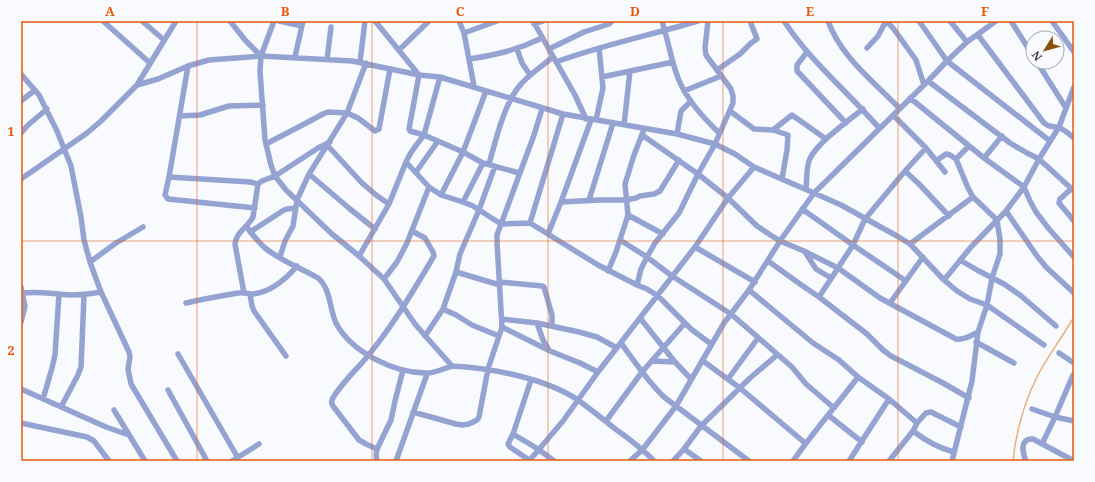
<svg xmlns="http://www.w3.org/2000/svg" width="1095" height="482" font-family="'Noto Serif',serif">
  <style>
    .lines { fill: none; stroke-linecap: round; stroke-linejoin: round }
    .stream { stroke: #eaaf7d; stroke-width: 1.5 }
    .minor { stroke: #94a3d1; stroke-width: 5.5 }
    .grid { fill: none; stroke: #e8590c; stroke-width: 1; stroke-opacity: 0.55 }
    .neatline { fill: none; stroke: #e8590c; stroke-width: 1.5 }
    .grid-label { font-size: 13px; text-anchor: middle; font-weight: bold; fill: #e8590c }
  </style>
  <rect width="100%" height="100%" fill="#f8fafe"/>
  <g class="lines">
    <path class="stream" d="M1013 461C1016 432 1024 402 1038 375 1048 356 1061 339 1072 320L1074 318"/>
    <path class="minor" d="M103 21 150 63
      M142 21 164 40
      M230 21 245 40 261 56
      M274 21 261 56 260 71 265 140 271 165 275 176 286 190 332 234 359 256 384 279 415 324 428 339 452 366C491 368 545 378 578 400 590 409 602 418 614 428 628 438 642 448 654 461
      M279 21 302 26
      M375 21 419 75 409 129 410 131 424 135C418 143 410 152 406 162L429 187 407 243 397 262 384 279
      M459 21 464 33 474 86
      M533 21 575 95 586 119
      M662 21C668 40 671 60 678 78 686 99 703 117 719 133
      M784 21C810 61 848 92 879 128
      M828 21C841 57 873 81 899 108
      M886 21 893 28 916 60 924 85
      M919 21 947 61 1050 141
      M950 21 967 42
      M1011 21 1033 56
      M1052 21 1074 52
      M534 24 543 21
      M464 33 497 21
      M978 35 1044 123C1051 129 1054 125 1060 128 1065 130 1070 135 1074 138
      M867 48 878 36 886 21
      M517 49 522 63 530 75
      M549 49 584 32 609 24 612 21
      M399 50 429 21
      M807 52 797 65V71L846 123
      M295 57 303 21
      M469 59C496 55 517 50 542 38
      M327 60 331 27
      M360 62 365 21
      M556 62C602 45 651 35 698 21
      M1037 62 1066 108
      M188 66 169 177 250 182 258 184 262 181 275 176 318 148 330 142
      M717 70 740 54 751 43 757 39 750 21
      M21 74 39 95 57 131 71 166 81 217 84 240 90 262 101 292 129 352 130 357 128 369 131 384 177 461
      M440 77 424 135 463 152 483 163 519 173
      M602 77 673 62
      M928 81 1010 143 1027 153 1039 159 1074 191
      M137 85 176 21
      M684 91 721 76
      M910 98 984 158 1024 187 1030 201 1036 212 1049 229 1074 257
      M21 101 35 90
      M730 111 754 129 773 130 788 135 787 150 782 179
      M180 116 200 115 229 106 263 105
      M596 120 603 88 599 48
      M624 125 630 71
      M773 130 792 115 826 139
      M21 133 28 125 47 109
      M677 134 681 111 691 101
      M642 135 698 174 728 198 757 226 772 236 780 241 804 251 838 268 880 298 956 339C964 340 970 336 978 332
      M266 144 310 121 323 114 328 112 347 113 358 118 375 131 379 129 390 69
      M327 145 362 183 376 195 389 204
      M926 148 945 172
      M984 158 1002 136
      M956 159 969 146
      M936 161 946 154 950 155 956 159 968 188 973 197
      M489 164C496 140 504 102 522 83 531 73 542 66 553 57
      M905 171 919 184 949 216
      M416 172 438 141
      M309 174 350 209 375 229
      M169 177 165 195 168 199 255 208
      M21 179 87 133 101 121 137 85 158 79 188 66 209 60 261 56 352 61 419 75 440 77 563 114 677 134 715 144 735 154 754 167 814 193 841 205 897 236 910 244 944 280 957 291 970 299 987 305 1044 345
      M429 187 441 195 463 202 473 206 501 224 530 223 563 114
      M806 189C807 180 806 170 809 161 814 145 849 120 863 109
      M1071 189 1060 199 1059 203 1074 221
      M441 195 463 152 486 91
      M589 200 613 123
      M463 202 483 163
      M561 202 599 200H626L636 198 640 196 654 194 660 191 679 160
      M802 209 853 245 906 281
      M1006 211 1037 256 1046 267 1074 293
      M628 215 663 234
      M530 223 598 265 637 285 647 289 658 296 691 329 711 344
      M246 226C252 234 258 242 265 248 281 261 301 268 318 278 331 289 329 308 336 323 351 352 394 373 426 373 433 374 445 368 452 366
      M250 232 284 210 287 209 295 208
      M548 234 561 202 591 120
      M620 240 647 257 672 276 731 314 792 367 806 384 834 408
      M910 244 973 197 997 220 1000 240V254L992 278 987 305 978 332 972 381 952 461
      M695 247 755 282
      M805 252 816 269 831 278
      M359 256 389 204 406 162
      M280 257 285 241 293 226 297 200 309 174 347 113 366 63
      M960 260 977 270 1004 284 1020 295 1056 326
      M768 261 800 284 819 297 867 334 883 350 891 356 943 383 969 398
      M90 262 116 243 143 227
      M608 271 616 252 628 215 625 184 634 155 643 132
      M456 272 500 285
      M944 280 971 247 1006 211 1024 187 1039 159 1059 127 1074 87
      M500 282 542 286 544 287 552 315V325
      M637 285 641 269 647 257 655 243 679 213 698 174 715 144 733 103V96L731 89 706 55 705 48 708 21
      M21 287 25 306 21 322
      M749 290 813 343 839 360 858 377 889 399 917 423 913 431C926 441 938 448 954 452
      M23 293C39 291 54 294 70 295 80 295 90 294 101 292
      M244 293 235 244C236 232 248 227 253 217L258 184
      M250 294 252 306 254 311 286 356
      M819 297 838 268 853 245 865 219 905 171 926 148 893 115
      M186 303C203 299 220 296 238 293 243 292 248 294 253 294 271 292 286 279 297 266
      M890 303 923 257
      M443 309 456 272 460 254 479 210 495 166
      M640 318 675 362 691 379
      M502 319 537 323 579 332 597 337 617 348
      M537 323 543 340 549 350
      M502 327 550 351 580 363 598 372
      M425 336 443 309 456 315 472 325 499 336
      M976 342 1014 363
      M621 343C635 362 647 381 664 397L749 461
      M1059 353 1074 363
      M178 354 238 458
      M652 361 675 362
      M703 361 740 388 805 443
      M728 379 758 338
      M21 389 106 427 129 435
      M168 390 207 461
      M43 399 52 368 55 355 59 294
      M61 407 78 375 81 367 84 295
      M1032 409 1055 417 1074 421
      M114 410 145 461
      M413 412 456 424 462 425 469 424 477 420 479 417 488 369 502 327 497 243V235L534 135 542 109
      M828 415 862 442
      M606 421 642 372 685 323
      M21 423 87 437 94 441 109 461
      M917 423 926 413 931 412 961 427
      M513 434 538 449 554 461
      M1042 444 1055 417 1073 375
      M377 449 366 444 359 440 333 406C332 403 331 403 332 400 335 392 354 371 361 364 390 331 412 293 434 256L433 252 425 238 412 231
      M684 449 701 461
      M529 460 510 447 508 444 513 434 531 380
      M232 461 259 444
      M377 461 376 455 377 449 391 420 395 401 403 370
      M396 461 427 374
      M529 461 563 421 598 372 695 247 728 198 754 167
      M630 461 643 449 676 406 724 323 749 290 780 241 814 193 928 81 947 61 967 42 996 21
      M673 461 684 449 701 426 750 378 777 355
      M793 461C813 432 837 405 858 377
      M849 461 889 399
      M889 461 913 431
      M1026 461C1022 452 1020 438 1033 439L1074 461"/>
  </g>
  <path class="grid" d="M197 21V461M372 21V461M548 21V461M723 21V461M898 21V461M21 241H1074"/>
  <rect width="1095" height="482" fill="none" stroke="#f8fafe" stroke-width="44"/>
  <g transform="translate(1045 50) rotate(233)"><circle r="19" fill="#f8fafe" stroke="#abadb3"/>
  <path d="M0-3L7 15L0 10L-7 15Z" fill="#8b4f0d"/>
  <text y="-6" font-size="11" font-weight="bold" text-anchor="middle" fill="#383a42">N</text>
  </g>
  <rect x="22" y="22" width="1051" height="438" class="neatline"/>
  <g class="grid-label">
    <text x="110" y="16">A</text>
    <text x="285" y="16">B</text>
    <text x="460" y="16">C</text>
    <text x="635" y="16">D</text>
    <text x="810" y="16">E</text>
    <text x="985" y="16">F</text>
    <text x="11" y="136">1</text>
    <text x="11" y="355">2</text>
  </g>
</svg>
